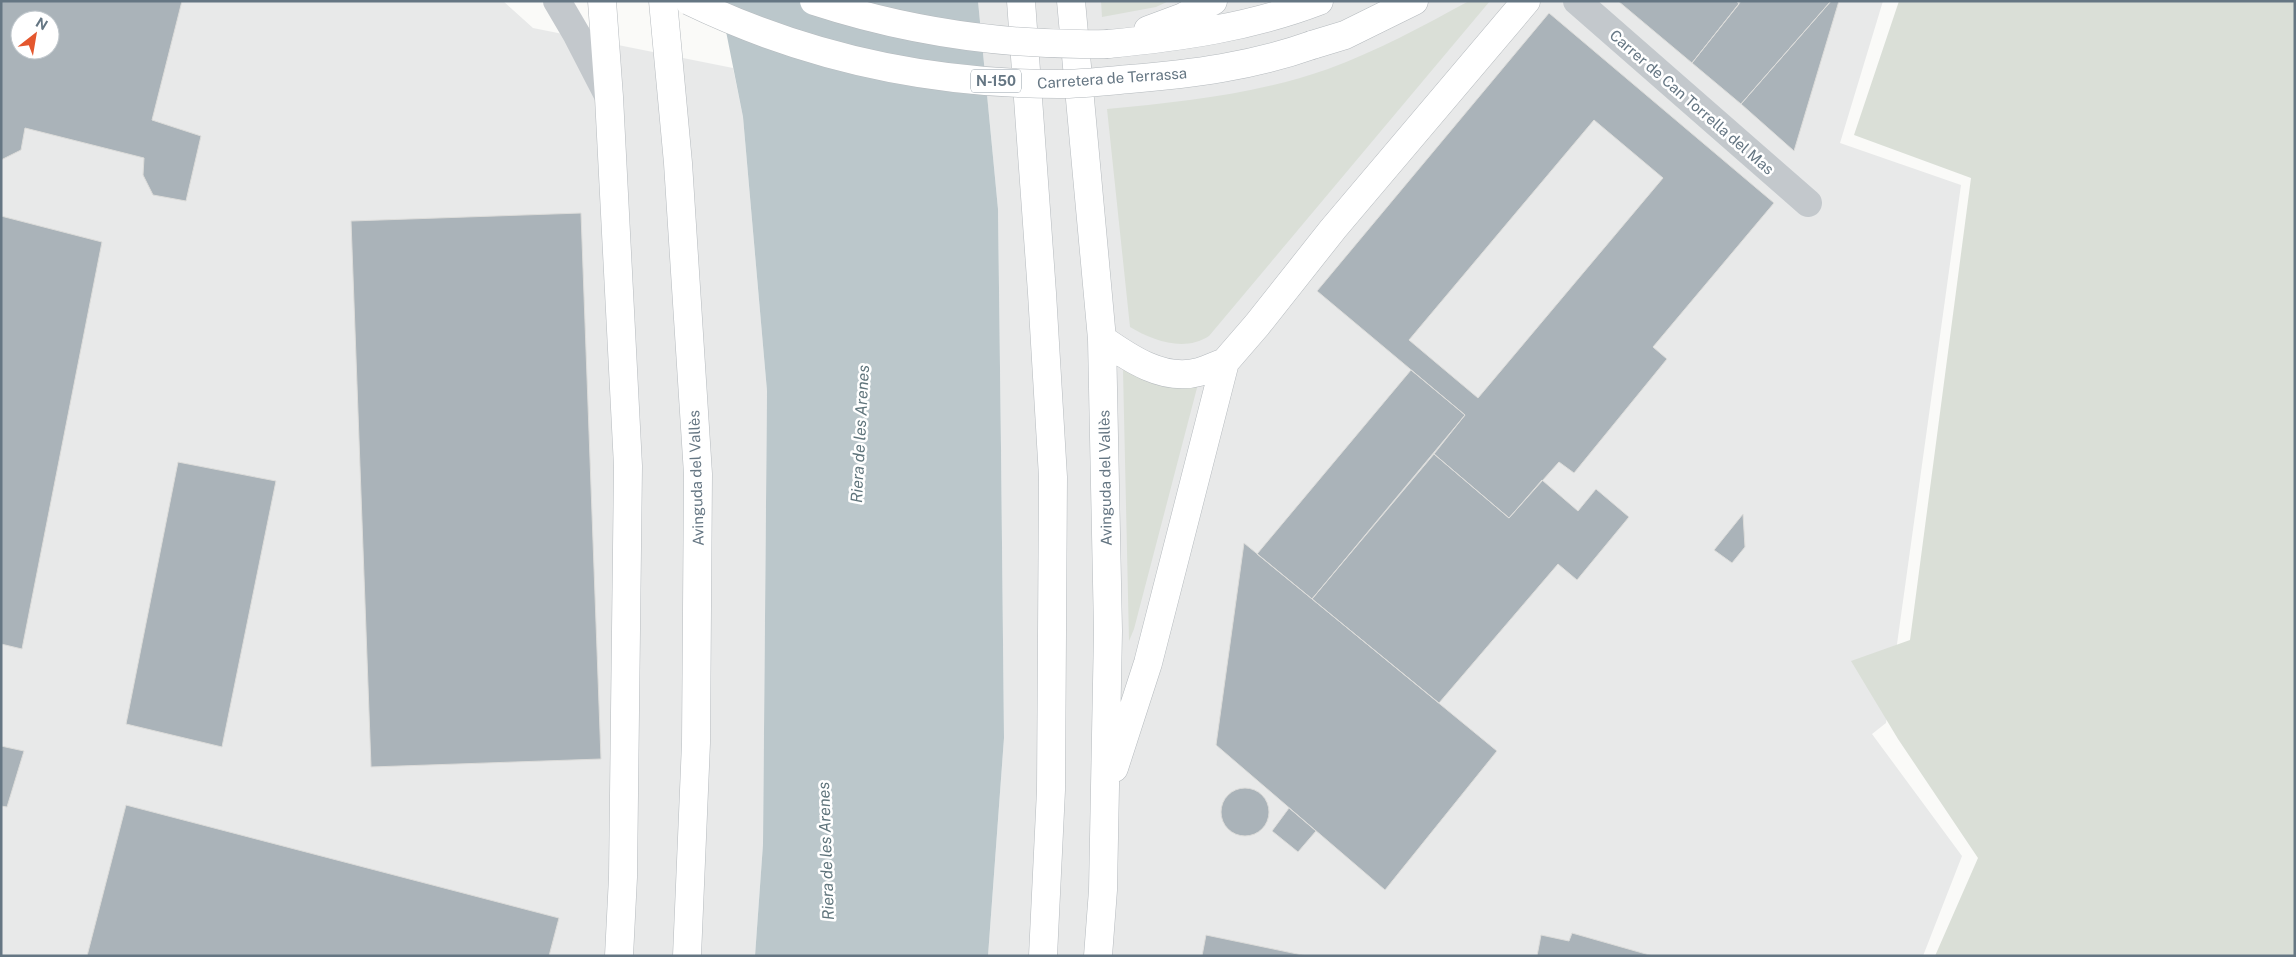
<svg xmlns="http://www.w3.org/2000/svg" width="2296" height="957" font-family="'Public Sans',sans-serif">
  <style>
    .built { fill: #e8e9e9; fill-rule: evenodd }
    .green { fill: #dadfd7 }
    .water { fill: #bbc7cb }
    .building { fill: #aab3b9; stroke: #dcdcda; fill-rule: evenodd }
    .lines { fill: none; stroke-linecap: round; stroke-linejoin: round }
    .major-casing { stroke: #b5babe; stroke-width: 29 }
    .minor { stroke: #c3c8cc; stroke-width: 28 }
    .major { stroke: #fff; stroke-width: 28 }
    .major-bridge-casing { stroke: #b5babe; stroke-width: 29; stroke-linecap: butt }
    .major-bridge { stroke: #fff; stroke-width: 28 }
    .labels { text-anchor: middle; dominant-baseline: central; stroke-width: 5; stroke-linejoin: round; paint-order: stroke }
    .shield { fill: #fff; stroke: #939fa8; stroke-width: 1 }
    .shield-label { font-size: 14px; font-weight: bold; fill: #657683 }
    .street-label { font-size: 15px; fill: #657683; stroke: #fff }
    .water-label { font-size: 16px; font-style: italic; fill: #60757c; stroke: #fff }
  </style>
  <rect width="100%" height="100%" fill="#fafaf8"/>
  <path class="built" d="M1 1H503L533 28 733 68 743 117 767 391 763 844 755 956H1ZM20 20H50V50H20Z
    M978 1H1883L1840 143 1961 185 1886 723 1872 734 1962 856 1923 956H988L1004 738 1001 447 998 209Z"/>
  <path class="green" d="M1101 1H1169L1156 7 1102 17Z
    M1469 1H1490L1209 336C1185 352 1153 341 1130 327L1107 109C1181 102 1257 94 1328 69 1377 51 1423 26 1469 1Z
    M1899 1H2295V956H1935L1978 858 1898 739 1851 661 1910 640 1971 178 1854 135Z
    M1123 370 1146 380 1198 384 1134 629 1129 641Z"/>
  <path class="water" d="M720 1H978L998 209 1001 447 1004 738 988 956H755L763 844 767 391 743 117Z"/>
  <path class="building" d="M1 1H182L152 120 201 136 186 201 153 195 143 175 144 158 25 128 21 150 1 160ZM20 20H50V50H20Z
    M1618 1H1736L1739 4 1692 63Z
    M1741 1H1831L1741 104 1692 63Z
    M1831 1H1839L1794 151 1741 104Z
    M1549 13 1774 203 1653 347 1667 359 1574 473 1559 462 1509 518 1434 454 1465 415 1317 291Z
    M1594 120 1663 178 1478 398 1409 340Z
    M581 213 601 759 371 767 351 221Z
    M1 216 102 242 22 649 1 644Z
    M1411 370 1465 415 1312 599 1257 554Z
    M1434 454 1509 518 1542 480 1578 511 1596 489 1629 517 1577 580 1558 564 1439 703 1312 599Z
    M178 462 276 481 222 747 126 724Z
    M1743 514 1745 547 1732 563 1714 550Z
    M1244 543 1497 751 1385 890 1216 745Z
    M1 746 24 751 7 807 1 806Z
    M1221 812a24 24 0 1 1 48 0a24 24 0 1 1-48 0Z
    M126 805 559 918 549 956H87Z
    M1289 808 1316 831 1298 852 1272 831Z
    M1572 933 1653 956H1537L1541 935 1569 941Z
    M1206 935 1307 956H1202Z"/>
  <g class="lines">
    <defs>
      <path id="major" d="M602 1 609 97 628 466 623 877 619 956
        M663 1 678 163 698 474 696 743 687 956
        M1021 1 1042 293 1053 477 1051 790 1043 956
        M1071 1 1102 339 1108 631 1103 890 1098 956
        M1148 30 1183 17 1213 1
        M1108 44C1181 37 1251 27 1319 1
        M1312 45 1345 35 1414 1
        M1102 339C1129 358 1164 382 1199 372 1208 369 1217 365 1225 362
        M1114 768 1148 663 1225 362 1257 325 1333 229 1526 1"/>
    </defs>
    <use href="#major" class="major-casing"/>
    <path class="minor" d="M557 1 577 35 609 97
      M1577 1 1808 203"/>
    <use href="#major" class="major"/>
    <defs>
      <path id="major-bridge" d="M689 1C805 57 930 84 1059 84 1082 84 1107 81 1130 79 1192 74 1253 66 1312 45
        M814 1C909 32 1009 46 1108 44"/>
    </defs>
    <use href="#major-bridge" class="major-bridge-casing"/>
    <use href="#major-bridge" class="major-bridge"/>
  </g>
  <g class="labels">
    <rect class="shield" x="971" y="69.5" width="50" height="23" rx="4"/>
    <g class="shield-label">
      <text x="996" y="81">N-150</text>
    </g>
    <g class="street-label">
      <text transform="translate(1112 78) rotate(-4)">Carretera de Terrassa</text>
      <text transform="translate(1692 102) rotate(41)">Carrer de Can Torrella del Mas</text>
      <text transform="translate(696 478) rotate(-92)">Avinguda del Vallès</text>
      <text transform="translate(1105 478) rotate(-91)">Avinguda del Vallès</text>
    </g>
    <g class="water-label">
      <text transform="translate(860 434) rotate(-87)">Riera de les Arenes</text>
      <text transform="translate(826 851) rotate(-92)">Riera de les Arenes</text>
    </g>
  </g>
  <rect width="2296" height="957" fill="none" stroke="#657683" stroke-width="5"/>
  <g transform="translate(35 35) rotate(31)"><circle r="24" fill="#ffffff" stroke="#c1c8cd"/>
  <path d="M0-4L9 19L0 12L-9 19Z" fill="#e4572e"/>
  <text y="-8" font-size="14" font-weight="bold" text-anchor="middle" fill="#657683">N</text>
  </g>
</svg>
